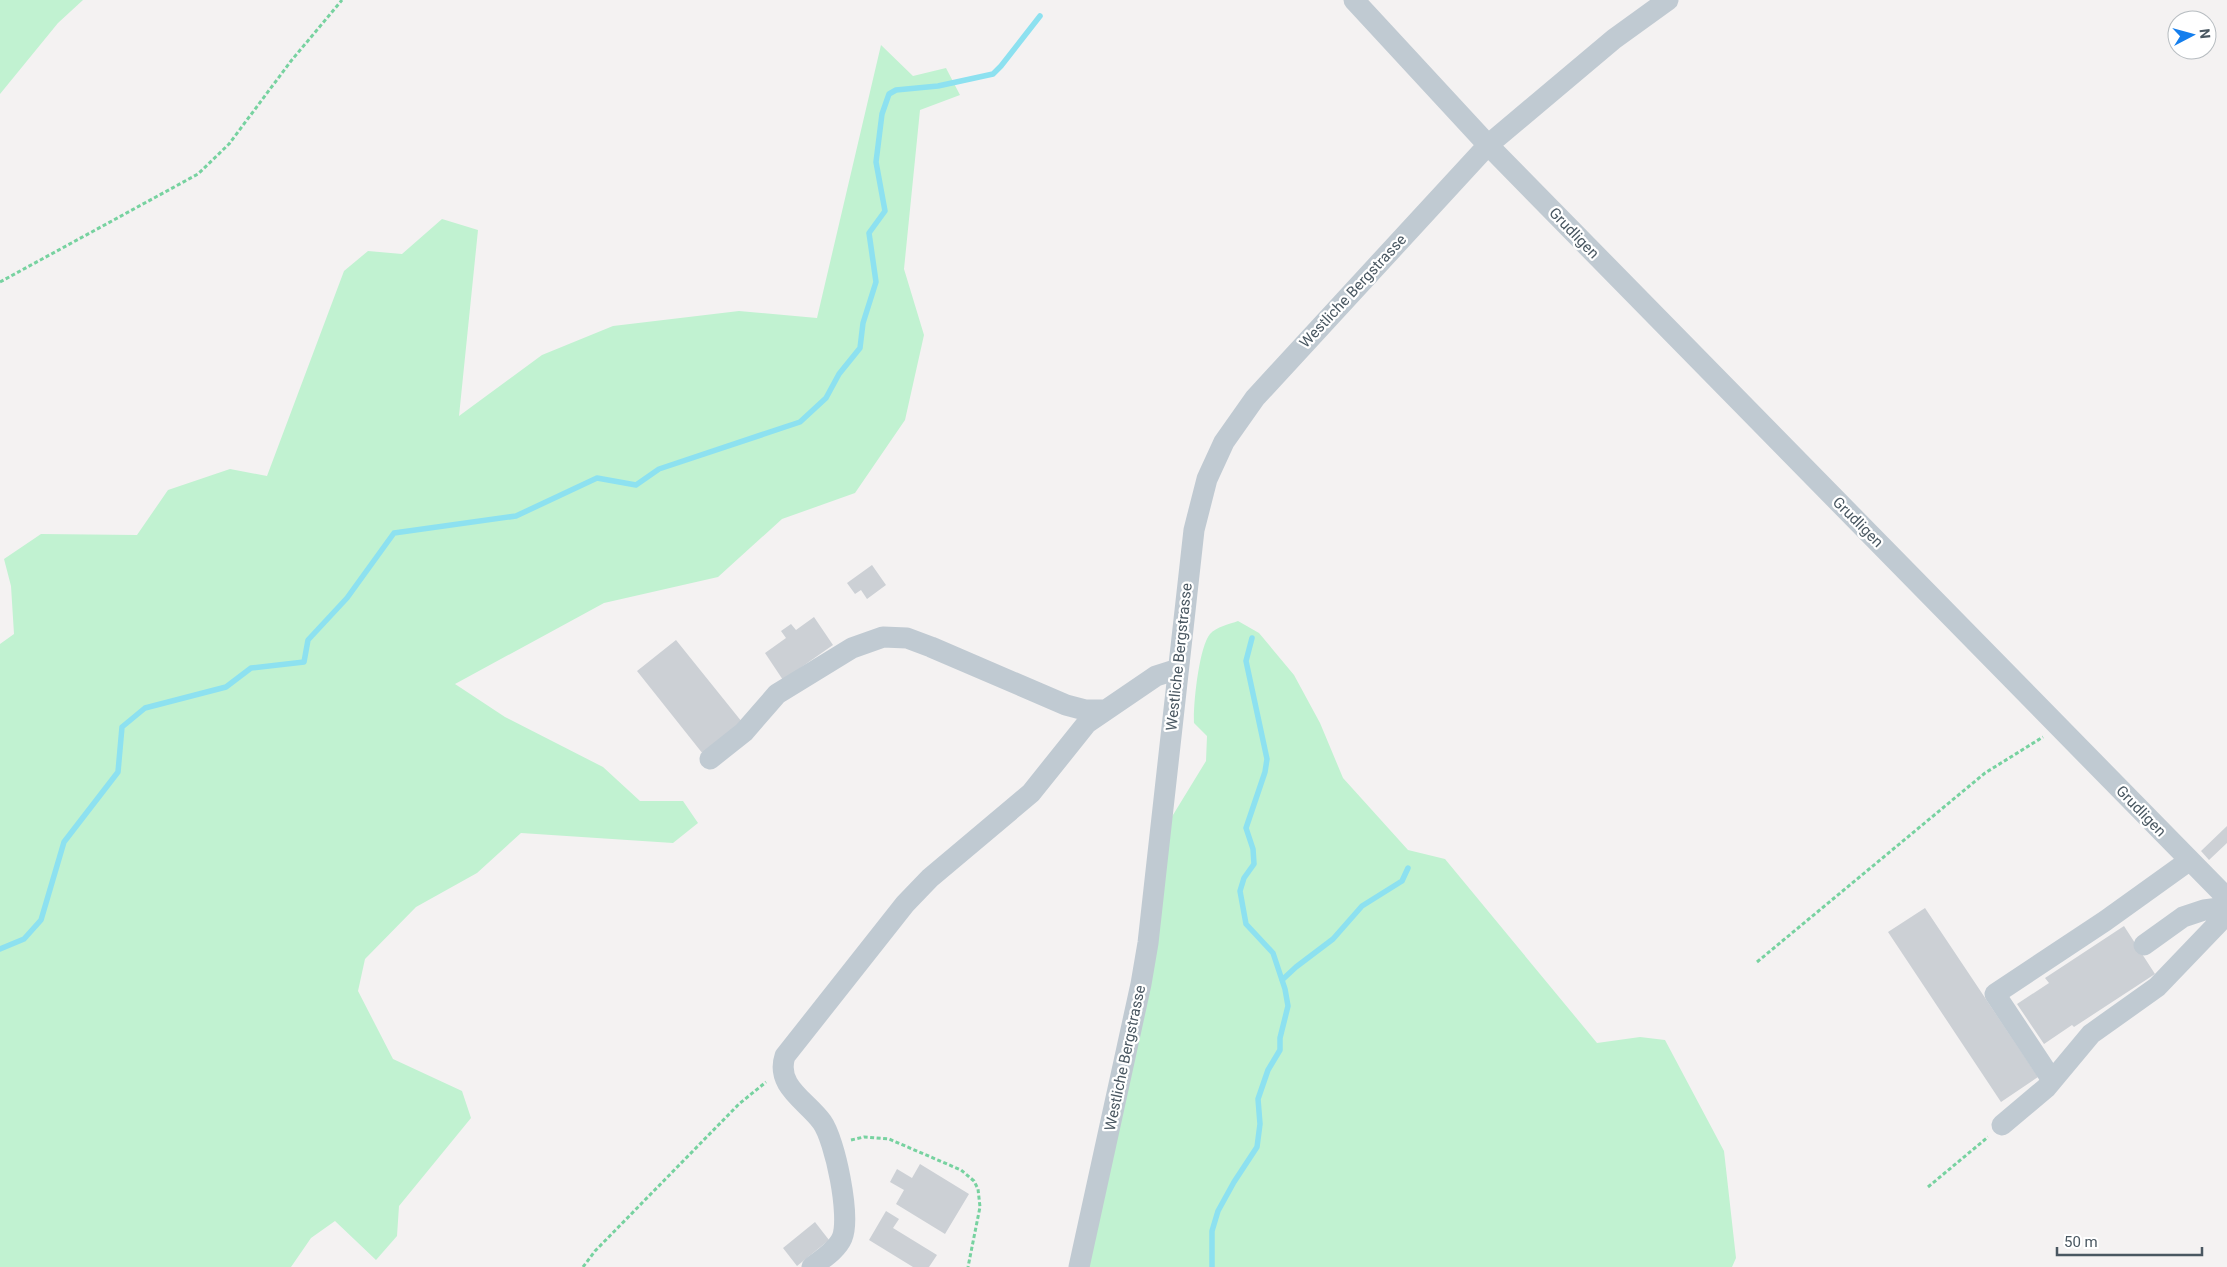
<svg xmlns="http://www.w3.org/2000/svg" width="2227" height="1267" font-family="Roboto,sans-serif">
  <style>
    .green { fill: #c1f2d1 }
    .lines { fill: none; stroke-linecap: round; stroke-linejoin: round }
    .stream { stroke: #8de1f0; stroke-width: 5.5 }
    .building { fill: #ccd0d5 }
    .path { stroke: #77d2a0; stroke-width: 3; stroke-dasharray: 4 2.5; stroke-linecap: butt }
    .minor { stroke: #c0cad2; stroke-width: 21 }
    .labels { text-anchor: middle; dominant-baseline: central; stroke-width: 4.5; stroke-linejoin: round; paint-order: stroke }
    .street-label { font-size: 15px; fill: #495761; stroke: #fff }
  </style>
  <rect width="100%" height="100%" fill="#f4f2f2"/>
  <path class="green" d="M0 0H83L58 23 0 94Z
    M881 45 913 76 946 68 960 95 920 110 904 269 924 335 905 420 855 493 782 519 718 577 604 603 455 684 505 717 603 767 640 801H683L698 823 673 843 521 833 477 873 416 907 365 959 358 991 393 1059 462 1091 471 1118 399 1206 397 1236 376 1260 335 1221 311 1238 291 1267H0V644L14 634 11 586 4 559 41 534 137 535 168 490 230 469 267 476 344 271 368 251 402 254 442 219 478 230 459 416 542 355 613 326 739 311 817 318Z
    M1238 621 1259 633 1294 675 1320 723 1343 778 1408 850 1445 859 1597 1043 1640 1037 1665 1040 1724 1151 1736 1258 1732 1267H1085L1165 828 1206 761 1207 736 1194 723C1193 705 1199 647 1210 634 1216 627 1230 624 1238 621Z"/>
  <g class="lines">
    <path class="stream" d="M0 949 24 939 41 920 64 842 118 772 122 727 145 708 226 687 251 668 304 662 308 640 347 598 394 533 516 516 597 478 636 485 659 469 800 422 826 398 839 374 860 348 863 323 876 282 869 233 885 211 876 162 882 114 889 94 896 90 938 86 993 74 1001 66 1040 16
      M1282 980 1296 967 1333 939 1362 906 1402 881 1408 868
      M1212 1267V1231L1218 1211 1234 1182 1257 1147 1260 1124 1258 1099 1268 1070 1280 1050V1038L1288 1006 1285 989 1273 953 1246 924 1240 891 1244 878 1254 864 1253 849 1246 828 1265 772 1267 759 1246 661 1252 638"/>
  </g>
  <path class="building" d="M872 565 886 585 867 599 861 590 855 594 847 583Z
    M814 617 833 645 783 680 765 653 786 638 781 631 791 624 796 630Z
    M676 640 742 722 703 754 637 671Z
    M2227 826V843L2209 860 2201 851Z
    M1925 908 2038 1077 2001 1102 1888 932Z
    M2124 926 2155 974 2074 1027 2072 1025 2044 1044 2017 1004 2049 983 2045 978Z
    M920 1164 969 1194 945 1234 896 1204 904 1190 890 1182 897 1169 912 1178Z
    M886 1211 899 1219 893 1228 937 1255 929 1267H913L869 1240Z
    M815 1222 829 1240 797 1266 783 1248Z"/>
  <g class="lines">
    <path class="path" d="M0 282 198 174 229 144 291 61 342 0
      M1757 962 1985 773 2043 737
      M851 1140 864 1137 889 1139 961 1170 974 1181 978 1189 980 1207 968 1267
      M1928 1187 1988 1137
      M583 1267 595 1251 739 1104 766 1082"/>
    <path class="minor" d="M1354 0 1488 145 2227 898
      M710 759 744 732 777 694 852 648 883 637 907 638 931 647 1066 705 1085 710H1104
      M2144 945 2183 917 2204 910 2227 907
      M2052 1080 1995 994 2105 921 2190 860
      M2002 1125 2046 1088 2091 1034 2157 987 2227 914
      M812 1267C822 1259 837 1250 842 1238 851 1217 835 1140 822 1122 807 1101 775 1086 785 1056L905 904 930 878 1031 793 1087 723 1156 676 1178 669
      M1079 1267 1141 984 1148 943 1194 530 1207 479 1224 442 1255 398 1488 145 1614 39 1668 0"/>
  </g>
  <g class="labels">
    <g class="street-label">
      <text transform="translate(1574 233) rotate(46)">Grudligen</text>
      <text transform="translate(1353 291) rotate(-47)">Westliche Bergstrasse</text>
      <text transform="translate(1858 522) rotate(45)">Grudligen</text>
      <text transform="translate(1179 657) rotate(-84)">Westliche Bergstrasse</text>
      <text transform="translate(2141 811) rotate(46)">Grudligen</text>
      <text transform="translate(1125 1058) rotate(-78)">Westliche Bergstrasse</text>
    </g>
  </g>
  <g transform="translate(2192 35) rotate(84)"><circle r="24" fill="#ffffff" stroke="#b6bcc0"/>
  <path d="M0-4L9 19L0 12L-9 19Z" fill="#147eed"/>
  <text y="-8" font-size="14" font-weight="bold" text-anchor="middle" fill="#495761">N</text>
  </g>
  <path d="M2057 1247v8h145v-8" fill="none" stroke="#495761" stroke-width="2.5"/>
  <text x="2064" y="1247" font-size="15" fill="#495761" stroke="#ffffff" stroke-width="4" paint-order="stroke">50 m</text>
</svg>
